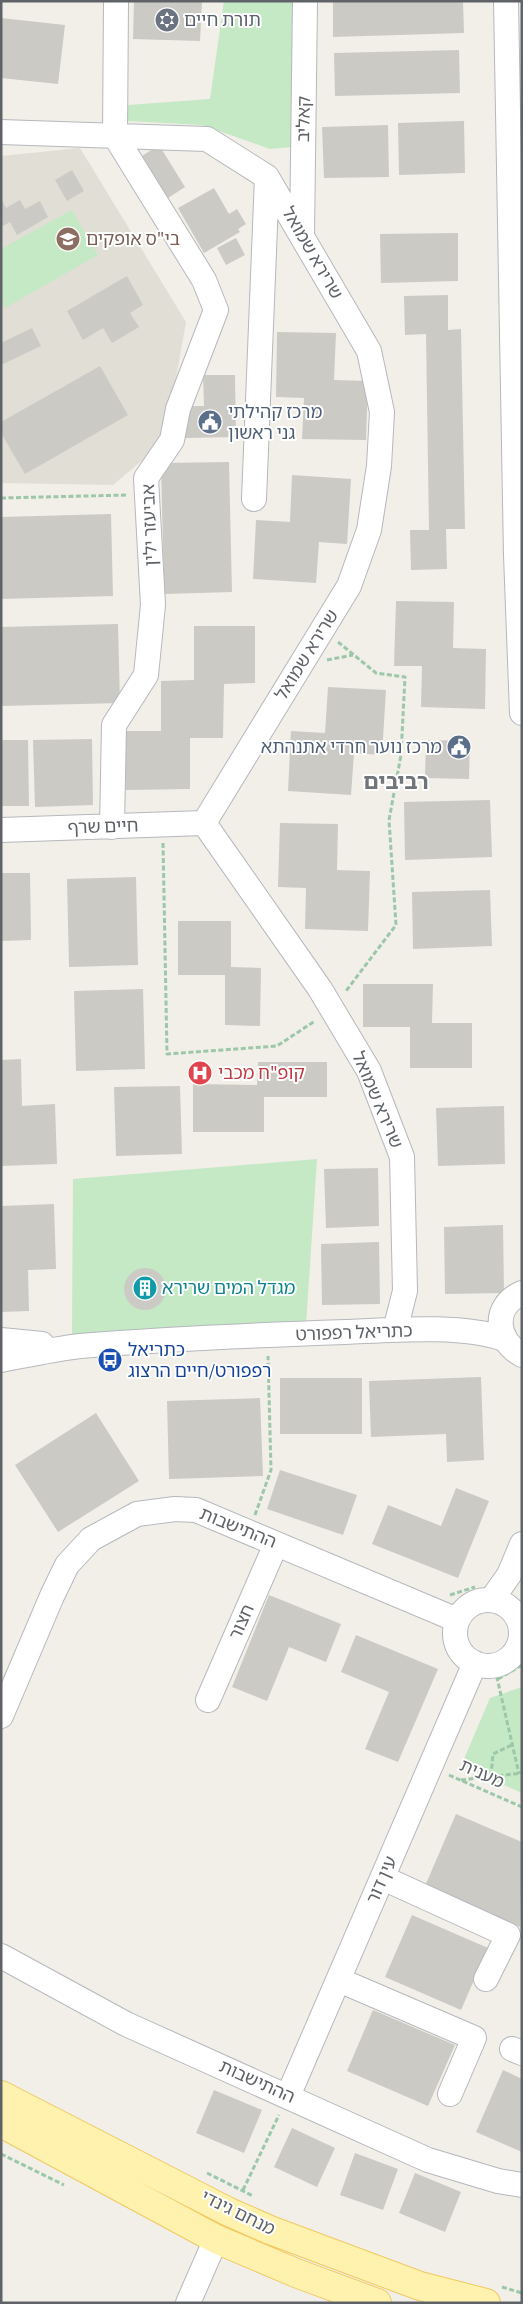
<svg xmlns="http://www.w3.org/2000/svg" width="523" height="2304" font-family="'Source Sans 3','Noto Sans Hebrew',sans-serif">
  <style>
    .education { fill: #e1ded6 }
    .green { fill: #c5e8c5 }
    .building { fill: #cccac5 }
    .lines { fill: none; stroke-linecap: round; stroke-linejoin: round }
    .minor-casing { stroke: #b5b8bc; stroke-width: 26 }
    .major-casing { stroke: #f2c960; stroke-width: 30 }
    .path { stroke: #9cc7a9; stroke-width: 3; stroke-dasharray: 5 2.5; stroke-linecap: butt }
    .minor { stroke: #fff; stroke-width: 24 }
    .major { stroke: #fff2af; stroke-width: 28 }
    .labels { text-anchor: middle; dominant-baseline: central; stroke-width: 4; stroke-linejoin: round; paint-order: stroke }
    .worship-label { font-size: 18px; fill: #5b616d; stroke: #fff; text-anchor: start }
    .street-label { font-size: 18px; fill: #5f6368; stroke: #fff }
    .education-label { font-size: 18px; fill: #785e54; stroke: #fff; text-anchor: start }
    .service-label { font-size: 18px; fill: #4e5e75; stroke: #fff; text-anchor: start }
    .health-label { font-size: 18px; fill: #be3a42; stroke: #fff; text-anchor: start }
    .culture-label { font-size: 18px; fill: #0d838f; stroke: #fff; text-anchor: start }
    .transit-label { font-size: 18px; fill: #164399; stroke: #fff; text-anchor: start }
    .district-label { font-size: 22px; font-weight: bold; fill: #70757a; stroke: #fff }
  </style>
  <rect width="100%" height="100%" fill="#f1efe8"/>
  <path class="education" d="M80 148 186 322 165 441 113 485 1 483V156Z"/>
  <path class="green" d="M224 1H302L303 146 270 149 202 125 127 121 128 105 210 99Z
    M72 210 98 255 5 308 1 301V249Z
    M317 1159 306 1325 72 1335 73 1179Z
    M522 1687V1793L461 1766 490 1698Z"/>
  <path class="building" d="M134 1H202L200 41 133 39Z
    M333 1H463L464 33 333 37Z
    M1 18 65 25 58 84 1 78Z
    M459 50 460 93 335 96 334 53Z
    M464 121 465 173 399 175 398 123Z
    M388 125 389 177 324 178 322 127Z
    M159 145 185 187 168 198 142 156Z
    M72 170 84 191 67 201 55 180Z
    M214 188 229 214 237 209 246 224 238 229 240 232 204 253 178 208Z
    M1 199 6 208 20 200 25 209 40 201 48 217 17 235 10 222 1 227Z
    M458 233V281L381 283 380 234Z
    M236 238 245 255 226 265 217 248Z
    M127 276 143 305 130 313 139 327 112 343 103 328 83 340 67 311Z
    M448 295V330L461 329 465 529H446L447 569 411 570 410 530H429L426 334 405 335 404 296Z
    M32 328 41 346 1 365V343Z
    M277 332 336 333 334 380 368 381 366 440 302 439 304 398 276 397Z
    M100 366 128 415 25 474 1 433V422Z
    M203 375H235L236 437 184 438V406H204Z
    M229 462 232 592 164 594 161 463Z
    M292 475 351 479 347 544 319 542 316 583 253 579 256 520 290 522Z
    M111 514 113 596 1 599V517Z
    M396 601 454 602 453 648 486 649 485 709 421 707 422 666H394Z
    M118 624 120 703 1 706V627Z
    M194 626H255V683L224 684 223 738H190V789L126 790V731H161V681L194 680Z
    M328 687 386 690 382 755 354 753 351 795 288 791 291 731 325 733Z
    M92 739 93 805 35 807 33 740Z
    M1 740H28L29 806H1Z
    M426 740 470 741 469 779 425 778Z
    M490 800 492 857 405 860 404 802Z
    M280 823 338 824 337 870 370 871 368 931 305 929 306 888 278 887Z
    M1 873H30L31 940 1 941Z
    M136 877 138 965 69 967 67 879Z
    M490 890 492 946 413 949 412 892Z
    M178 921H231V967L261 968 260 1026 225 1025V975H178Z
    M363 984H433L432 1023H472V1068H410V1027H363Z
    M143 989 145 1069 76 1071 74 991Z
    M21 1059 22 1106 55 1104 57 1164 1 1166V1060Z
    M258 1062H327V1097H264V1132H193V1084L257 1085Z
    M180 1086 182 1154 116 1156 114 1087Z
    M504 1106 505 1164 438 1166 436 1108Z
    M378 1168 379 1226 326 1228 324 1169Z
    M54 1204 56 1269 28 1270 29 1311 1 1312V1206Z
    M503 1225 504 1293 445 1294 444 1227Z
    M379 1242 380 1304 322 1305 321 1244Z
    M124 1289a21 21 0 1 1 42 0a21 21 0 1 1-42 0Z
    M481 1377 484 1460 447 1462 446 1434 371 1437 369 1381Z
    M280 1378H362V1434H280Z
    M260 1398 263 1476 169 1479 167 1401Z
    M96 1413 139 1481 58 1532 15 1465Z
    M280 1470 357 1495 343 1535 267 1509Z
    M456 1488 489 1501 458 1578 372 1544 388 1505 441 1526Z
    M269 1595 341 1624 326 1662 289 1647 267 1701 232 1687Z
    M356 1635 438 1669 398 1762 365 1749 389 1692 341 1672Z
    M456 1814 522 1842 520 1927 425 1886Z
    M412 1915 488 1948 461 2010 385 1977Z
    M373 2010 455 2045 428 2106 347 2071Z
    M503 2070 522 2079V2152L476 2132Z
    M214 2090 262 2110 244 2153 196 2133Z
    M292 2128 335 2148 317 2187 274 2167Z
    M355 2153 398 2169 383 2210 340 2195Z
    M415 2173 461 2192 445 2232 399 2213Z"/>
  <g class="lines">
    <defs>
      <path id="minor" d="M506 1 516 555 522 713
        M1 132 207 139 267 177 369 351 382 412 379 466 369 530 349 586 204 823
        M115 136 116 1
        M302 236 305 1
        M254 499 267 177
        M204 823 320 989 369 1071 402 1157 405 1291 395 1330
        M112 827 114 725 146 675 153 605 146 478 172 440 178 409 216 310 204 280 115 136
        M1 830 204 823
        M522 1293C492 1306 495 1340 522 1355
        M1 1340 42 1344
        M1 1360C27 1355 54 1349 80 1346 168 1339 257 1335 346 1332 392 1330 462 1324 504 1339
        M492 1599 509 1575 522 1544
        M455 1633a33 33 0 1 1 66 0a33 33 0 1 1-66 0Z
        M208 1700 276 1544
        M1 1716 52 1596 67 1565 91 1539 137 1514 175 1509 196 1510 457 1620
        M383 1878 508 1935 486 1979
        M1 1956 126 2024 428 2160 498 2181 522 2185
        M339 1980 474 2038 450 2094
        M512 2049 522 2053
        M288 2096 475 1663
        M188 2303 216 2239"/>
      <path id="major" d="M1 2095 229 2212 270 2230 420 2286 486 2303
        M1 2123 216 2239 296 2273 377 2303"/>
    </defs>
    <use href="#minor" class="minor-casing"/>
    <use href="#major" class="major-casing"/>
    <path class="path" d="M1 498 128 495
      M338 642 376 673 405 677 401 755 389 820 396 925 346 991
      M327 660 353 655
      M163 843 167 1054 277 1046 315 1021
      M255 1515 271 1470 268 1356
      M450 1595 475 1587
      M495 1669 519 1774
      M498 1679 522 1665
      M449 1775 522 1807
      M491 1776 493 1754 512 1745
      M461 1780 522 1773
      M1 2154 64 2185
      M207 2173 253 2196
      M243 2190 279 2115
      M502 2287 522 2293"/>
    <use href="#minor" class="minor"/>
    <use href="#major" class="major"/>
  </g>
  <defs>
    <symbol id="synagogue-disc" viewBox="-11 -11 22 22"><circle r="9.5" fill="#6b7280" stroke="#fff"/><path d="M0-6.5L5.6 3.2H-5.6ZM0 6.5L5.6-3.2H-5.6Z" fill="#fff"/></symbol>
    <symbol id="school-disc" viewBox="-11 -11 22 22"><circle r="9.5" fill="#8d6e63" stroke="#fff"/><path d="M0-5L7-2L0 1L-7-2ZM-4 1L0 2.5L4 1V4Q0 6-4 4Z" fill="#fff"/></symbol>
    <symbol id="civic-disc" viewBox="-11 -11 22 22"><circle r="9.5" fill="#5c6f8a" stroke="#fff"/><path d="M-.6-6.5H3V-4.5H.6V-3L4-1V1h2V6H-6V1h2V-1L-.6-3ZM-1.2 2.5V6h2.4V2.5Z" fill="#fff"/></symbol>
    <symbol id="hospital-disc" viewBox="-11 -11 22 22"><circle r="9.5" fill="#e0444e" stroke="#fff"/><path d="M-5-5h3v3.5h4V-5h3V5h-3V1.5h-4V5h-3Z" fill="#fff"/></symbol>
    <symbol id="building-disc" viewBox="-11 -11 22 22"><circle r="9.5" fill="#0f9aa8" stroke="#fff"/><path d="M-4-6H4V6H1V3H-1V6H-4ZM-2.5-4.3h1.7v1.8h-1.7ZM.8-4.3h1.7v1.8H.8ZM-2.5-1h1.7V.8h-1.7ZM.8-1h1.7V.8H.8Z" fill="#fff"/></symbol>
    <symbol id="bus-disc" viewBox="-11 -11 22 22"><circle r="9.5" fill="#1a4fb4" stroke="#fff"/><path d="M-5-6H5V4H4V6H2V4H-2V6H-4V4H-5ZM-3.5-4V0h7V-4ZM-3.5 1.2v1.5H-2V1.2ZM2 1.2v1.5H3.5V1.2Z" fill="#fff"/></symbol>
  </defs>
  <g fill-rule="evenodd">
    <use href="#synagogue-disc" x="153" y="6" width="28" height="28"/>
    <use href="#school-disc" x="54" y="225" width="28" height="28"/>
    <use href="#civic-disc" x="196" y="408" width="28" height="28"/>
    <use href="#civic-disc" x="445" y="733" width="28" height="28"/>
    <use href="#hospital-disc" x="186" y="1059" width="28" height="28"/>
    <use href="#building-disc" x="131" y="1274" width="28" height="28"/>
    <use href="#bus-disc" x="96" y="1346" width="28" height="28"/>
  </g>
  <g class="labels">
    <g class="worship-label">
      <text x="184" y="20">תורת חיים</text>
    </g>
    <g class="street-label">
      <text transform="translate(304 119) rotate(-89)">קאליב</text>
      <text transform="translate(312 253) rotate(60)">שרירא שמואל</text>
      <text transform="translate(150 525) rotate(-92)">אביעזר ילין</text>
      <text transform="translate(307 655) rotate(-58)">שרירא שמואל</text>
      <text transform="translate(103 827) rotate(-2)">חיים שרף</text>
      <text transform="translate(377 1100) rotate(67)">שרירא שמואל</text>
      <text transform="translate(354 1333) rotate(-2)">כתריאל רפפורט</text>
      <text transform="translate(238 1528) rotate(22)">ההתישבות</text>
      <text transform="translate(242 1622) rotate(-66)">חצור</text>
      <text transform="translate(482 1774) rotate(24)">מענית</text>
      <text transform="translate(382 1880) rotate(-66)">עין דור</text>
      <text transform="translate(257 2082) rotate(24)">ההתישבות</text>
      <text transform="translate(238 2213) rotate(26)">מנחם גינדי</text>
    </g>
    <g class="education-label">
      <text x="86" y="239">בי"ס אופקים</text>
    </g>
    <g class="service-label">
      <text x="228" y="412">מרכז קהילתי<tspan x="228" dy="21">גני ראשון</tspan></text>
      <text x="442" y="747" text-anchor="end">מרכז נוער חרדי אתנהתא</text>
    </g>
    <g class="health-label">
      <text x="218" y="1073">קופ"ח מכבי</text>
    </g>
    <g class="culture-label">
      <text x="162" y="1288">מגדל המים שרירא</text>
    </g>
    <g class="transit-label">
      <text x="128" y="1350">כתריאל<tspan x="128" dy="21">רפפורט/חיים הרצוג</tspan></text>
    </g>
    <g class="district-label">
      <text x="396" y="782">רביבים</text>
    </g>
  </g>
  <rect width="523" height="2304" fill="none" stroke="#5f6368" stroke-width="5"/>
</svg>
